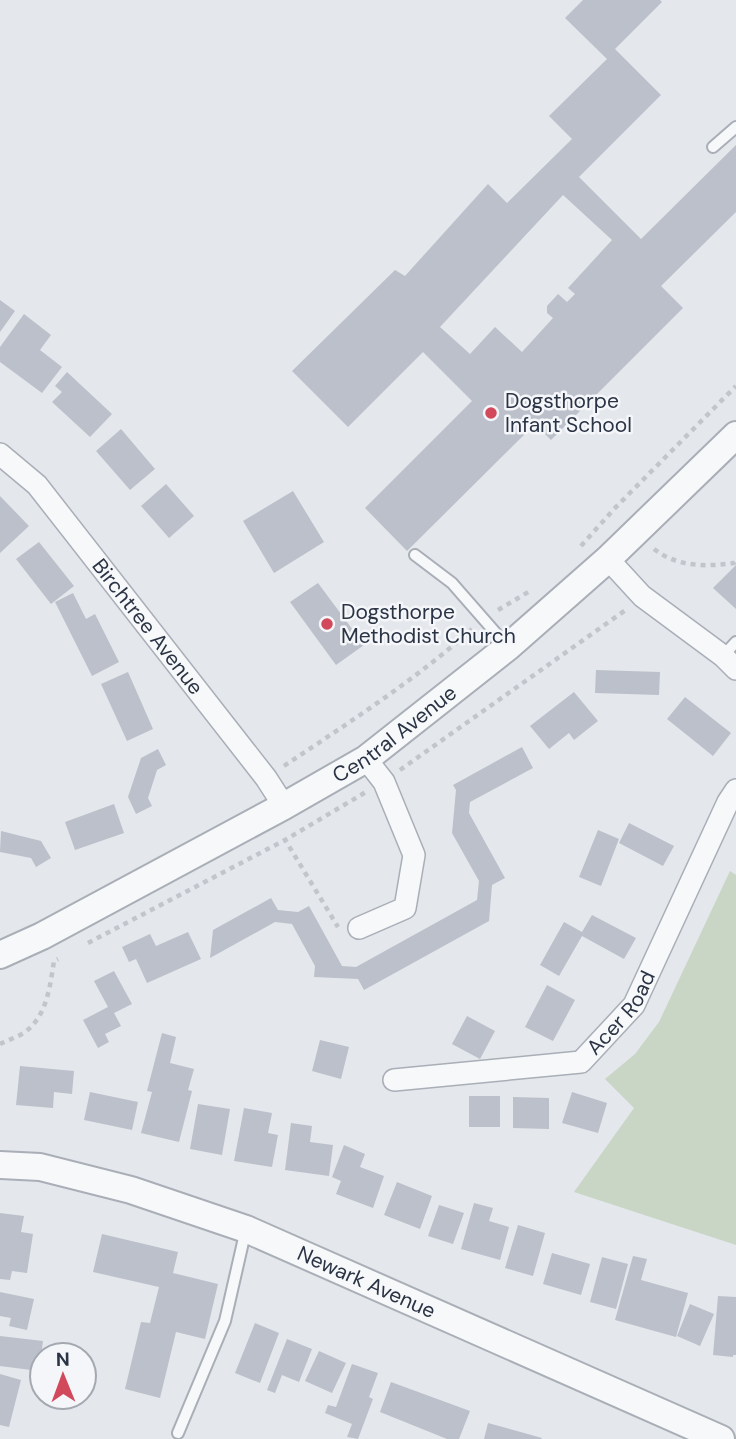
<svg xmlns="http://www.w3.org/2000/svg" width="736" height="1439" font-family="'DM Sans',sans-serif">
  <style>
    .green { fill: #c9d6c5 }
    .building { fill: #bbc0ca; fill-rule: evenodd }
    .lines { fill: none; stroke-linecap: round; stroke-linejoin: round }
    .service-casing { stroke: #a9aeb7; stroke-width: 14 }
    .minor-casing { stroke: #a9aeb7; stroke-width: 24 }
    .tertiary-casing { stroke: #a9aeb7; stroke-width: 30 }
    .path { stroke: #c2c5cb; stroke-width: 4.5; stroke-dasharray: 5 5; stroke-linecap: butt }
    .service { stroke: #f7f8fa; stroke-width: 10 }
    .minor { stroke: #f7f8fa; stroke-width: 21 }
    .tertiary { stroke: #f7f8fa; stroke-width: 26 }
    .poi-dot { fill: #d1495b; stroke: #f4f6f9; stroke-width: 2.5 }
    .labels { text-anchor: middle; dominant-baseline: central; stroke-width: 5; stroke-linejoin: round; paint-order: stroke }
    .poi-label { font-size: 21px; fill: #2b3445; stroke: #f4f6f9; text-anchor: start }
    .street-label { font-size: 21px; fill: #2b3445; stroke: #f4f6f9 }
  </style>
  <rect width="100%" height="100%" fill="#e4e7ec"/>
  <path class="green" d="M730 871 736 875V1245L574 1192 634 1108 605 1079 635 1054 659 1022Z"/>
  <path class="building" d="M583 0H660L662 2 615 49 661 95 579 177 641 239 736 145V212L661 286 683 308 551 440 535 424 407 551 365 508 472 401 423 352 348 427 292 371 395 270 405 276 488 184 507 203 572 139 549 116 607 59 565 18ZM563 195 612 240 568 288 575 294 567 302 558 294 547 306V313L553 318 522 352 495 327 470 354 440 327Z
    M0 300 15 311 0 332Z
    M24 314 51 335 40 350 62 367 42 393 0 362V347Z
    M67 372 112 414 90 437 52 402 62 392 55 386Z
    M121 429 155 469 130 490 96 451Z
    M166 484 194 516 169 538 141 506Z
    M293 491 324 542 274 573 243 521Z
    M0 496 29 526 0 553Z
    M39 542 74 586 51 604 16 559Z
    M736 565V609L713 588Z
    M318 583 364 645 336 665 290 602Z
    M73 593 86 619 95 614 119 662 92 676 55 602Z
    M596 670 660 672 659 695 595 693Z
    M128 672 153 729 127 741 101 684Z
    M574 692 598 721 574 740 569 733 549 749 530 726Z
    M685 697 731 733 713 756 667 719Z
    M522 747 533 768 470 802 469 813 505 878 492 885 489 921 364 990 358 979 314 977 315 966 292 924 275 922 210 958 213 930 271 898 278 910 298 912 309 906 342 966 356 967 477 900 479 881 452 833 456 790 453 785Z
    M158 749 166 765 157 770 148 798 152 806 136 814 128 797 141 758Z
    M114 804 124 833 75 850 65 822Z
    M629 823 674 846 663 866 619 843Z
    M598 830 619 839 601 886 579 877Z
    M1 831 41 841 51 858 36 867 31 858 0 852Z
    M592 915 636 938 624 959 582 936 559 976 540 965 564 922 582 932Z
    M188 932 201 959 147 983 136 959 129 962 122 947 150 934 156 946Z
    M114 971 132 1004 114 1013 121 1026 105 1034 109 1042 98 1048 83 1020 108 1007 94 981Z
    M547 985 575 1000 553 1041 525 1027Z
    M467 1016 495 1031 480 1059 452 1044Z
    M162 1033 176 1037 170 1063 194 1069 188 1090 192 1091 179 1142 141 1133 152 1092 147 1091Z
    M320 1040 349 1047 341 1079 312 1071Z
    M20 1066 74 1071 72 1094 54 1092 53 1108 16 1105Z
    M90 1092 138 1102 132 1130 84 1120Z
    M572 1092 607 1103 598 1133 562 1123Z
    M469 1096H500V1127H469Z
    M513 1097 549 1098V1129L513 1128Z
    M198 1104 230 1109 222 1155 190 1149Z
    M244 1108 272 1113 268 1133 278 1135 272 1167 234 1161Z
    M291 1123 312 1126 310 1142 333 1145 329 1176 285 1170Z
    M344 1145 365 1154 360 1167 384 1176 373 1208 336 1194 341 1181 332 1177Z
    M397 1182 432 1196 420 1229 384 1215Z
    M474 1203 493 1208 489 1221 509 1227 500 1260 461 1249Z
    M439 1205 464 1213 453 1244 428 1236Z
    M0 1213 24 1216 21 1232 33 1234 27 1273 12 1271 10 1280 0 1279Z
    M518 1225 545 1233 533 1276 505 1268Z
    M102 1234 178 1252 173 1273 218 1284 205 1339 176 1332 160 1398 125 1389 141 1322 150 1323 159 1287 93 1272Z
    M552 1253 590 1264 581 1295 543 1284Z
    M633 1256 647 1259 641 1280 688 1293 676 1337 615 1320Z
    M602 1257 628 1264 616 1309 590 1302Z
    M0 1292 34 1299 27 1330 9 1326 11 1318 0 1316Z
    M718 1296 736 1297V1355H733V1357L713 1355Z
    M690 1304 714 1314 700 1346 677 1336Z
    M255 1323 279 1333 260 1383 235 1373Z
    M0 1336 43 1341 39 1371 0 1366Z
    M287 1339 312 1349 299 1382 282 1375 275 1393 267 1390Z
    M319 1351 346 1363 332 1393 305 1381Z
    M352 1364 378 1373 369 1397 373 1399 358 1439 347 1437 352 1424 325 1413 328 1405 336 1407Z
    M0 1374 21 1380 9 1427 0 1425Z
    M391 1382 470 1411 459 1439H447L380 1412Z
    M488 1423 542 1438 541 1439H484Z"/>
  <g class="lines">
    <defs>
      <path id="service" d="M713 147 736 127
        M415 555 452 583 508 647
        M723 656 736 642
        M178 1433 225 1321 246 1229"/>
      <g id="minor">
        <path id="s1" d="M0 454 37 485 266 778 284 806"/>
        <path d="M608 559 642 596 723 656 736 669"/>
        <path d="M359 928 405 908 414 855 384 782 366 759"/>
        <path id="s2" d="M394 1080 581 1062 634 1005 728 802 736 790"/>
      </g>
      <g id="tertiary">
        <path id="s3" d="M0 955 42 936 284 806 366 759 508 647 608 559 736 435"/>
        <path id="s4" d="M0 1165 40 1167 131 1190 246 1229 721 1439"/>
      </g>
    </defs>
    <use href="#service" class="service-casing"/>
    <use href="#minor" class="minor-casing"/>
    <use href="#tertiary" class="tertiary-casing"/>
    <path class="path" d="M581 546 614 509 736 386
      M654 549C677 567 706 567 734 563L736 561
      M498 610 530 591
      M284 766C348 723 414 681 472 629
      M400 770 627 609
      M284 838 338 927
      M88 943 285 840 366 792
      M0 1044C8 1040 18 1037 25 1032 47 1016 50 986 54 961L58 959"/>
    <use href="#service" class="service"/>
    <use href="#minor" class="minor"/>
    <use href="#tertiary" class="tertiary"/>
  </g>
  <g class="poi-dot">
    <circle cx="491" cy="413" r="7"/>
    <circle cx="327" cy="624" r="7"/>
  </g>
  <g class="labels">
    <g class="poi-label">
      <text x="505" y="401">Dogsthorpe<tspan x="505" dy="24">Infant School</tspan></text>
      <text x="341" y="612">Dogsthorpe<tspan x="341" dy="24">Methodist Church</tspan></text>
    </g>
    <g class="street-label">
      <text stroke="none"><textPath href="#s1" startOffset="228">Birchtree Avenue</textPath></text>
      <text stroke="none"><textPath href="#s3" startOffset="453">Central Avenue</textPath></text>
      <text stroke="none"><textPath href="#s2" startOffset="252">Acer Road</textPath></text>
      <text stroke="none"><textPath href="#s4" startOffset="387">Newark Avenue</textPath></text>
    </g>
  </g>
  <g transform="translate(63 1376) rotate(359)"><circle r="33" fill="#f4f6f9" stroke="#a4a8b1" stroke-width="2"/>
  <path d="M0-5L12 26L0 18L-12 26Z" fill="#d1495b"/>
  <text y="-10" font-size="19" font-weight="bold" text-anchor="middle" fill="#2b3445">N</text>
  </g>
</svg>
